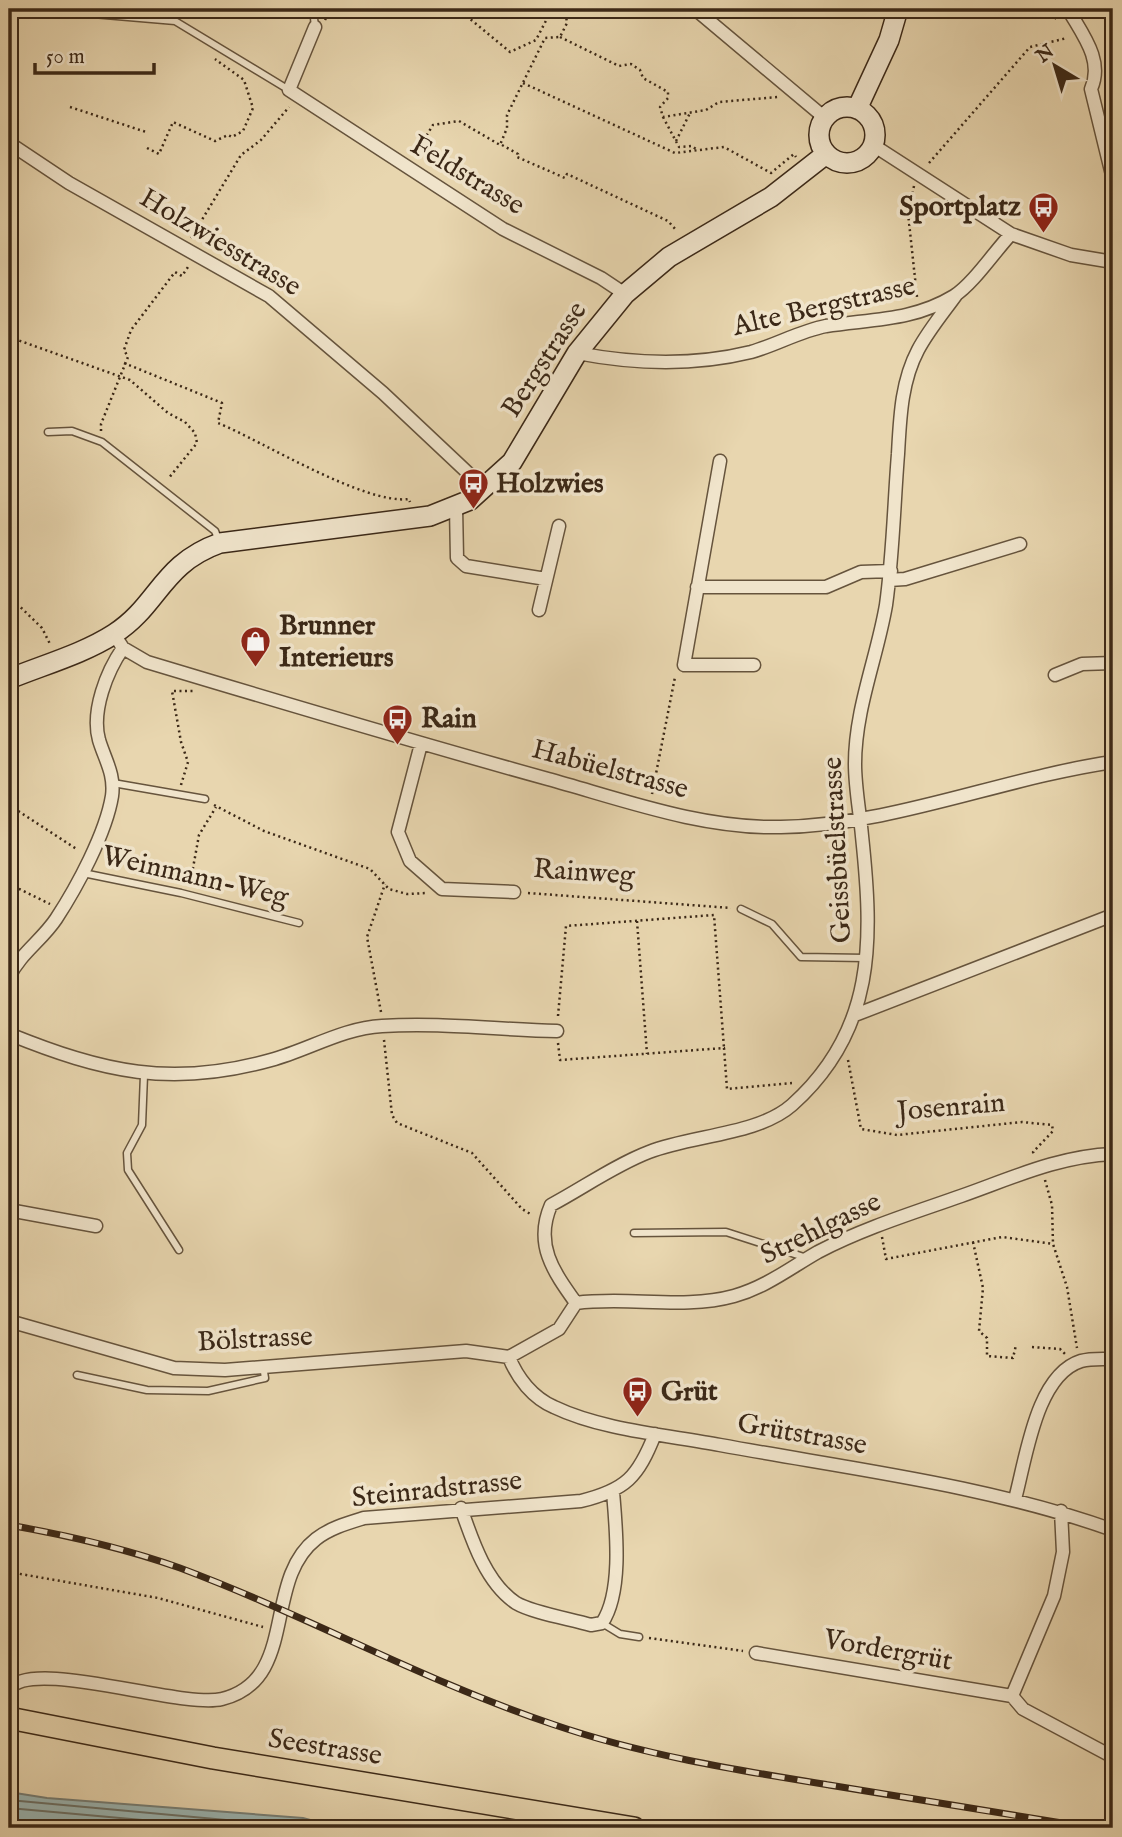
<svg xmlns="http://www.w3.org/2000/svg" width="1122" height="1837" font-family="'IM FELL English',serif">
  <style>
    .water { fill: #9bb7b5; stroke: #757e76; stroke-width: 2 }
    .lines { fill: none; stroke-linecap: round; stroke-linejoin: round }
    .shore { stroke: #6b7066; stroke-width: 2 }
    .lane-casing { stroke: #66543d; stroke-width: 9 }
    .street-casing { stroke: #66543d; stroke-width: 15 }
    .secondary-casing { stroke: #3b2817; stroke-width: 22 }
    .primary-casing { stroke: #3b2817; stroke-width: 24 }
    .path { stroke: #3b2817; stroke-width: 2.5; stroke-dasharray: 2 3.5; stroke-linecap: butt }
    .lane { stroke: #f0e4cb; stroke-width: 6 }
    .street { stroke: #f0e4cb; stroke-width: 12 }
    .secondary { stroke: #f0e4cb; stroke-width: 19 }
    .primary { stroke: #e8d6af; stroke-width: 21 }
    .rail-casing { stroke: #3b2817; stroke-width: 7 }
    .rail { stroke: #f0e4cb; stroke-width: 4.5; stroke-dasharray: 13; stroke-linecap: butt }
    .labels { text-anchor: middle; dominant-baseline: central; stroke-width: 7; stroke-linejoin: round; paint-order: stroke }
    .street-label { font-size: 28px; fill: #3b2817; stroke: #f0e4cb }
    .poi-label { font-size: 28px; font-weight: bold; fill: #3b2817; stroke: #f0e4cb; text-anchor: start }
  </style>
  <rect width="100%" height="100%" fill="#e8d6af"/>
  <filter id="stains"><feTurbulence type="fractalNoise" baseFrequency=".00286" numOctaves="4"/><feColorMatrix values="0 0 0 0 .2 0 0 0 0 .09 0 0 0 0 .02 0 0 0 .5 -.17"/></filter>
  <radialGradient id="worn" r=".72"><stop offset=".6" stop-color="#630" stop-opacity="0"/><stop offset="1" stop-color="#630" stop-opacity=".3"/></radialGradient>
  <path class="water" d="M9 1792 47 1798 303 1818 340 1828H9Z"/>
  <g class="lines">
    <path class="shore" d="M9 1800 314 1828
      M9 1808 231 1828
      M9 1819 93 1828"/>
    <defs>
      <path id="lane" d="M313 9 315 27
        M93 14 175 21 289 90
        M48 432 72 431 102 442 215 531 219 541
        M113 783 205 799
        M83 873 181 893 299 923
        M741 909 772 924 801 957 866 958
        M144 1075 142 1125 127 1153 128 1170 179 1250
        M634 1233 726 1232 807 1258
        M77 1375 147 1390 208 1391 265 1378 263 1366
        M602 1623 620 1634 639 1637"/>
      <path id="street" d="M695 9 825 118
        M1068 9C1082 34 1104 60 1091 89L1113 179
        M315 27 289 90 503 229 601 278 625 294
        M9 143 69 183 269 296 383 393 485 489
        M873 145 1011 234 1071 255 1113 262
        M577 353C634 364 694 366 751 352 776 345 800 331 826 326 871 319 913 321 954 296 973 284 995 251 1011 234
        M720 461 684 665H754
        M456 507 457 558 466 566 546 579
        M889 580 905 579 1020 544
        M697 587H826L861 572 891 571
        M539 610 559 526
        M114 634 123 648 147 662C280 702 414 742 548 779 624 800 702 829 781 827 894 825 1002 778 1113 762
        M1055 675 1082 664 1113 663
        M421 744 398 832 410 861 442 889 514 892
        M9 977C20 954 42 940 56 919 77 887 106 833 112 796 115 774 105 760 99 740 91 711 107 671 123 648
        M855 1015 1113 915
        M9 1034C103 1072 171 1088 271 1060 308 1050 343 1028 382 1026 440 1022 500 1030 557 1031
        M9 1210 96 1226
        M576 1303C553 1271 534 1244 551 1205 583 1188 615 1165 649 1152 692 1135 758 1135 792 1105 876 1030 873 940 862 836 860 813 855 788 855 764 855 709 877 658 886 605 893 555 894 504 898 454 900 419 901 382 918 350 928 331 943 313 956 295
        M576 1303 559 1329 509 1357C517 1378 533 1398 554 1407 602 1430 667 1435 720 1445 851 1469 987 1485 1113 1530
        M576 1303C628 1296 683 1310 734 1296 766 1287 790 1268 818 1252 864 1228 913 1213 961 1196 1012 1178 1059 1156 1113 1154
        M9 1321 174 1368 225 1370 466 1351 509 1357
        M1015 1499C1026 1459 1036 1375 1081 1361 1091 1358 1103 1359 1113 1359
        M461 1508C472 1540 486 1583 516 1603 533 1613 571 1619 591 1625L602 1623C623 1592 616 1528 613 1492
        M1061 1511 1063 1552 1054 1596 1012 1696 1023 1709 1113 1757
        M756 1653 1012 1696
        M9 1689C32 1657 181 1709 222 1699 299 1680 262 1581 316 1539 330 1528 348 1523 364 1518L581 1501C626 1490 638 1477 655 1434"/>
      <path id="secondary" d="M819 135a28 28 0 1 1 56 0a28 28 0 1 1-56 0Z
        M857 109 889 40 898 9
        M9 679C43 665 83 654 114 634 159 605 161 564 220 543L430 516 470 500 512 462 577 353 625 294 669 257 771 197 826 154"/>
      <path id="primary" d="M9 1718 213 1758 634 1828"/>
    </defs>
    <use href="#lane" class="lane-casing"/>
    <use href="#street" class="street-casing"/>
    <use href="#secondary" class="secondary-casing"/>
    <use href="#primary" class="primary-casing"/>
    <path class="path" d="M458 9 510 52 536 40 552 9
      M1048 9 1057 20
      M325 20 331 9
      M560 37 619 66 631 64 640 70 643 78 668 92V98L660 107 663 117 706 110 719 102 778 97
      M523 83 675 153 724 147 771 173 794 154 796 157
      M70 107 146 132
      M663 117 679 147 692 146 697 150
      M676 141 690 113
      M502 145 518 154 517 157 565 178 567 174 668 221 677 231
      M147 148 159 154 173 122 215 141 228 135 232 137 243 131 253 108 244 80 215 59
      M415 154 433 125 459 121 500 145 507 128V115L545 38 560 37 567 23 565 9
      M929 163 1030 47 1067 38
      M914 186 908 213 917 297
      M191 238 241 155 261 140 289 107
      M9 337 130 380 168 413 185 422 195 433 197 443 168 479
      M124 363 222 403 218 423C262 441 365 505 409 499L410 502
      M101 431V424L128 357 124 350 131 330 175 272 182 276 188 267
      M9 596 42 628 50 644
      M181 785 188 762 181 742 172 691H195
      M652 794 675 677
      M9 805 78 850
      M214 805 264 831 370 869 389 889 407 894 427 893
      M184 883 193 868 199 835 216 807
      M9 884 50 904
      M528 893 731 908
      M637 921 647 1054
      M381 1012 367 937 385 884
      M558 1016 566 926 714 915 724 1048
      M384 1040 392 1115 397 1123 472 1153 522 1209 532 1215
      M558 1043 560 1060 724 1048 727 1089 792 1083
      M848 1060 861 1129 897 1135 1022 1122 1052 1125 1053 1131 1033 1152 1035 1156
      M1045 1180 1052 1205 1053 1244 1067 1287 1077 1348
      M882 1237 886 1259 1002 1237 1053 1244
      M973 1242 983 1288 979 1331 987 1338V1356L1013 1358 1016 1345
      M1032 1347 1060 1349 1065 1354
      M9 1572 158 1598 263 1627
      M649 1638 743 1651"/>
    <use href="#lane" class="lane"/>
    <use href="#street" class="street"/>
    <use href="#secondary" class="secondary"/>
    <use href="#primary" class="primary"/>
    <defs>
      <path id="rail" d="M9 1525C66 1535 124 1548 180 1568 306 1615 424 1681 552 1724 642 1755 736 1770 829 1785 917 1799 1005 1814 1093 1828"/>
    </defs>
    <use href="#rail" class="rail-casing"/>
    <use href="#rail" class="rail"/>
  </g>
  <defs>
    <symbol id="bus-pin" viewBox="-11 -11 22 30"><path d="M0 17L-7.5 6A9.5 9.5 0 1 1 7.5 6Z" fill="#8f2418" stroke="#f0e4cb"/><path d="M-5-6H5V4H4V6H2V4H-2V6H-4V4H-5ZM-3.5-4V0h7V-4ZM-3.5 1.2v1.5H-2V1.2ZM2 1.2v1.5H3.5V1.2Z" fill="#fff"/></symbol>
    <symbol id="shop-pin" viewBox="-11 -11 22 30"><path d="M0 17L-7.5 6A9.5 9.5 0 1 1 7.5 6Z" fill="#8f2418" stroke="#f0e4cb"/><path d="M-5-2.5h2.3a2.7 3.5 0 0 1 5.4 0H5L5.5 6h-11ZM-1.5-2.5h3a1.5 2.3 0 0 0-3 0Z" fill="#fff"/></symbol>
  </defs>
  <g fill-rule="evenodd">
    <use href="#bus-pin" x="1026" y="190" width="35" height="47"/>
    <use href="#bus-pin" x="456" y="466" width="35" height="47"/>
    <use href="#shop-pin" x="238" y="624" width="35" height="47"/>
    <use href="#bus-pin" x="380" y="702" width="35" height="47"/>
    <use href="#bus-pin" x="620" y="1374" width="35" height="47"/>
  </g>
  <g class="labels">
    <g class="street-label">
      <text transform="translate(467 176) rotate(31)">Feldstrasse</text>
      <text transform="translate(220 243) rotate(31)">Holzwiesstrasse</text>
      <text transform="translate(824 307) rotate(-13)">Alte Bergstrasse</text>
      <text transform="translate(545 360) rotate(-57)">Bergstrasse</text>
      <text transform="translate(610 770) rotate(15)">Habüelstrasse</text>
      <text transform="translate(838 850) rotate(-93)">Geissbüelstrasse</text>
      <text transform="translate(584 873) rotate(4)">Rainweg</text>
      <text transform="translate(195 877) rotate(13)">Weinmann-Weg</text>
      <text transform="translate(951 1108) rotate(-5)">Josenrain</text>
      <text transform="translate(821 1229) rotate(-26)">Strehlgasse</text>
      <text transform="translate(255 1340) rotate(-3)">Bölstrasse</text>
      <text transform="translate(802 1435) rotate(10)">Grütstrasse</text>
      <text transform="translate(437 1490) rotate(-6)">Steinradstrasse</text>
      <text transform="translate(888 1651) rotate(10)">Vordergrüt</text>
      <text transform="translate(325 1748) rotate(9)">Seestrasse</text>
    </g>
    <g class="poi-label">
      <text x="1021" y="207" text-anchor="end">Sportplatz</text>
      <text x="496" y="484">Holzwies</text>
      <text x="279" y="626">Brunner<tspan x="279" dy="32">Interieurs</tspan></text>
      <text x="421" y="719">Rain</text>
      <text x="661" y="1392">Grüt</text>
    </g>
  </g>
  <rect width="1122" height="1837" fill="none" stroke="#e8d6af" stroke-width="35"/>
  <rect x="10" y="10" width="1101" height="1816" fill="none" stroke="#3b2817" stroke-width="3.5"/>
  <rect x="18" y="18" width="1087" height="1802" fill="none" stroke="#3b2817" stroke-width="2"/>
  <g transform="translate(1055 66) rotate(322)" stroke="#f0e4cb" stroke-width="5" paint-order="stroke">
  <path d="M0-5L12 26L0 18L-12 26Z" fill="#3b2817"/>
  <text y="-10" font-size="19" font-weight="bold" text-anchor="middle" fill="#3b2817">N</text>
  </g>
  <path d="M35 63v10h119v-10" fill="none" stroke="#3b2817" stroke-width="3.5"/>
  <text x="46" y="63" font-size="21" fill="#3b2817" stroke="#f0e4cb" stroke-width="5" paint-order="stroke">50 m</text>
  <rect width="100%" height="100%" filter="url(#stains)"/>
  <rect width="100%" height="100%" fill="url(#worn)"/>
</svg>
